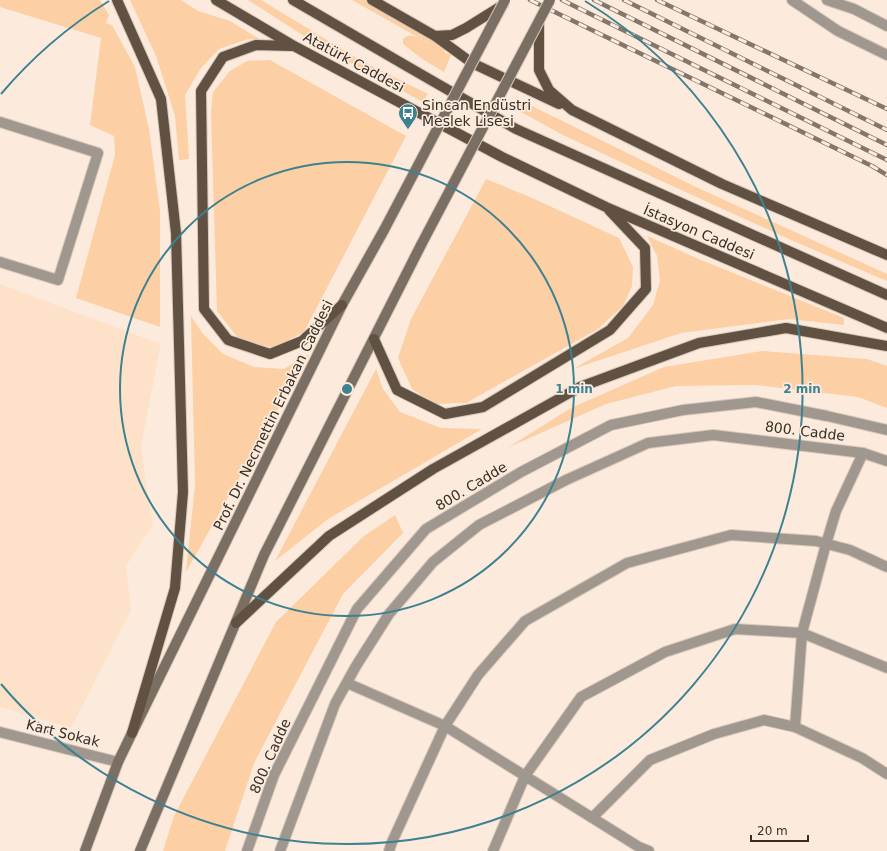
<svg xmlns="http://www.w3.org/2000/svg" width="887" height="851" font-family="'DejaVu Sans',sans-serif">
  <style>
    .built { fill: #fde2c9 }
    .green { fill: #fccfa4 }
    .lines { fill: none; stroke-linecap: round; stroke-linejoin: round }
    .minor-casing { stroke: #d8c9bb; stroke-width: 12 }
    .tertiary-casing { stroke: #d8c9bb; stroke-width: 12 }
    .secondary-casing { stroke: #d8c9bb; stroke-width: 12 }
    .primary-casing { stroke: #d8c9bb; stroke-width: 12 }
    .minor { stroke: #a0988f; stroke-width: 10 }
    .tertiary { stroke: #a0988f; stroke-width: 10 }
    .secondary { stroke: #7b6e62; stroke-width: 10 }
    .primary { stroke: #605143; stroke-width: 10 }
    .rail-casing { stroke: #83776d; stroke-width: 4.5 }
    .rail { stroke: #fcebdc; stroke-width: 3; stroke-dasharray: 9; stroke-linecap: butt }
    .secondary-bridge-casing { stroke: #d8c9bb; stroke-width: 12; stroke-linecap: butt }
    .secondary-bridge { stroke: #7b6e62; stroke-width: 10 }
    .ring { fill: none; stroke: #3e8191; stroke-width: 2 }
    .labels { text-anchor: middle; dominant-baseline: central; stroke-width: 3.5; stroke-linejoin: round; paint-order: stroke }
    .street-label { font-size: 14px; fill: #362e27; stroke: #fcebdc }
    .poi-label { font-size: 14px; fill: #362e27; stroke: #fcebdc; text-anchor: start }
    .centre { fill: #3e8191; stroke: #fcebdc; stroke-width: 2 }
    .ring-label { font-size: 12px; text-anchor: middle; font-weight: bold; fill: #3e8191; stroke: #fcebdc; stroke-width: 3.5; stroke-linejoin: round; paint-order: stroke }
  </style>
  <rect width="100%" height="100%" fill="#fcebdc"/>
  <path class="built" d="M0 284 161 344 141 446 148 497 153 524 126 566 131 611 71 728 0 707Z"/>
  <path class="green" d="M0 0H100L109 15 106 23 112 25 135 67 149 129 160 211V327L76 298 115 155 114 136 90 125 101 38 0 7Z
    M130 0H181L198 11 230 21 261 40 248 39 219 49 201 68 185 95 189 159 179 160 175 116 156 56Z
    M248 0H261L358 59 428 94 423 102 368 73 304 36Z
    M352 0H365L447 46 444 52 451 55 444 72 421 58 403 44V39C413 30 421 41 430 44Z
    M270 60 406 136 304 332 273 348 238 338 217 311 211 113 213 92 230 71 247 61Z
    M524 104 530 105 698 188 887 274V281L791 240 655 178 563 135 519 111Z
    M486 179 530 197 619 238 633 267 632 286 623 306 598 329 466 403 435 404 412 389 398 358 411 319Z
    M647 236 701 260 844 318V325L789 319 681 333 573 369 628 338 653 305 660 281 657 256Z
    M191 316 203 334 223 354 254 367 284 369 309 354 186 572 195 485Z
    M762 351 867 359 887 366V408L858 397 756 385 676 386 606 404 507 448 571 408 664 367Z
    M376 369 383 389 400 412 441 428 482 429 328 519 275 561Z
    M395 515 403 533 343 594 254 763 225 851H163L174 816 276 622 364 536Z"/>
  <g class="lines">
    <defs>
      <path id="minor" d="M792 0 838 31 887 55
        M827 0 854 9 887 26
        M0 122 98 153 58 280 0 262
        M347 683 445 726 639 847 649 851
        M795 727 802 633 826 544 836 511 863 453
        M0 732 118 762
        M592 818 650 760 714 734 764 720 795 727 862 758 887 774
        M389 851 392 842 445 726 478 675 525 621 627 563 731 535 816 541 850 550 887 567
        M493 851 525 776 581 697 665 652 735 629 802 633 887 668"/>
      <path id="tertiary" d="M247 851 274 775 357 609 426 529 521 472 611 425 683 410 756 402 827 416 887 430
        M280 851 335 704 356 666 389 614 433 562 479 525 566 480 648 443 713 435 863 453 887 461"/>
      <path id="secondary" d="M85 851 118 762 132 733 342 305 384 230
        M140 851 264 555 421 245"/>
      <path id="primary" d="M117 0 161 99 176 233 183 492 175 588 132 733
        M216 0 294 46 502 157 606 207 887 328
        M293 0 410 68 516 129 887 295
        M372 0 435 36 452 35 466 28 503 5
        M539 23V70L549 90 572 110 722 184 887 255
        M435 36 472 63 559 104
        M291 46 256 45 223 57 201 91 204 309 228 340 270 354 302 341 342 305
        M374 339 397 390 445 414 483 407 610 330 646 289 645 248 609 210
        M236 623 329 536 433 469 580 387 699 343 786 328 887 346"/>
    </defs>
    <use href="#minor" class="minor-casing"/>
    <use href="#tertiary" class="tertiary-casing"/>
    <use href="#secondary" class="secondary-casing"/>
    <use href="#primary" class="primary-casing"/>
    <use href="#minor" class="minor"/>
    <use href="#tertiary" class="tertiary"/>
    <use href="#secondary" class="secondary"/>
    <use href="#primary" class="primary"/>
    <defs>
      <path id="rail" d="M530 0 872 166 887 175
        M562 0 887 160
        M594 0 887 145
        M624 0 887 130
        M657 0 887 109"/>
    </defs>
    <use href="#rail" class="rail-casing"/>
    <use href="#rail" class="rail"/>
    <defs>
      <path id="secondary-bridge" d="M384 230 505 0
        M421 245 550 0"/>
    </defs>
    <use href="#secondary-bridge" class="secondary-bridge-casing"/>
    <use href="#secondary-bridge" class="secondary-bridge"/>
  </g>
  <g class="ring">
    <circle cx="347" cy="389" r="227"/>
    <path d="M1 94A455 455 0 0 1 109 1M585 1A455 455 0 1 1 1 684"/>
  </g>
  <defs>
    <symbol id="bus-pin" viewBox="-11 -11 22 30"><path d="M0 17L-7.5 6A9.5 9.5 0 1 1 7.5 6Z" fill="#3e8191" stroke="#fcebdc"/><path d="M-5-6H5V4H4V6H2V4H-2V6H-4V4H-5ZM-3.5-4V0h7V-4ZM-3.5 1.2v1.5H-2V1.2ZM2 1.2v1.5H3.5V1.2Z" fill="#fff"/></symbol>
  </defs>
  <g fill-rule="evenodd">
    <use href="#bus-pin" x="397" y="102" width="22" height="30"/>
  </g>
  <g class="labels">
    <g class="street-label">
      <text transform="translate(354 62) rotate(28)">Atatürk Caddesi</text>
      <text transform="translate(699 232) rotate(23)">İstasyon Caddesi</text>
      <text transform="translate(273 415) rotate(-64)">Prof. Dr. Necmettin Erbakan Caddesi</text>
      <text transform="translate(805 431) rotate(7)">800. Cadde</text>
      <text transform="translate(471 486) rotate(-31)">800. Cadde</text>
      <text transform="translate(63 733) rotate(14)">Kart Sokak</text>
      <text transform="translate(270 756) rotate(-66)">800. Cadde</text>
    </g>
    <g class="poi-label">
      <text x="422" y="105">Sincan Endüstri<tspan x="422" dy="16">Meslek Lisesi</tspan></text>
    </g>
  </g>
  <circle cx="347" cy="389" r="6" class="centre"/>
  <g class="ring-label">
    <text x="574" y="393">1 min</text>
    <text x="802" y="393">2 min</text>
  </g>
  <path d="M751 835v6h57v-6" fill="none" stroke="#362e27" stroke-width="2"/>
  <text x="757" y="835" font-size="12" fill="#362e27" stroke="#fcebdc" stroke-width="3" paint-order="stroke">20 m</text>
</svg>
